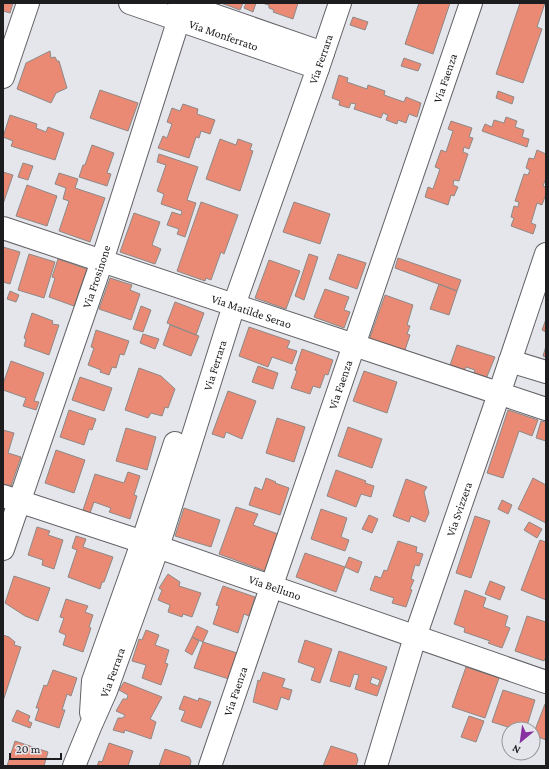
<svg xmlns="http://www.w3.org/2000/svg" width="549" height="769" font-family="'Crimson Pro',serif">
  <style>
    .building { fill: #ea8a74; stroke: #8e8987; fill-rule: evenodd }
    .lines { fill: none; stroke-linecap: round; stroke-linejoin: round }
    .minor-casing { stroke: #626267; stroke-width: 24 }
    .minor { stroke: #fff; stroke-width: 22 }
    .labels { text-anchor: middle; dominant-baseline: central; stroke-width: 3; stroke-linejoin: round; paint-order: stroke }
    .street-label { font-size: 12px; fill: #1d1d1f; stroke: #e5e6eb }
  </style>
  <rect width="100%" height="100%" fill="#e5e6eb"/>
  <path class="building" d="M3 3H13L10 13 3 11V12Z
    M221 3H243L240 10Z
    M246 3H256L253 12 244 8Z
    M262 3H298L293 19 273 12 274 10 269 8V5Z
    M419 3H450L433 54 405 44Z
    M520 3H545L537 27 542 29 523 83 496 74Z
    M353 17 368 22 365 30 350 25Z
    M50 51 51 58 55 57 57 61H59L67 88 56 93 51 103 17 89 26 63Z
    M404 58 421 64 418 71 401 66Z
    M339 75 348 78 347 82 367 89 368 85 385 91 384 95 404 102 406 97 421 103 417 117 409 114 406 123 398 120 397 124 386 120 388 115 383 113 381 118 354 109 356 104 351 103 349 108 339 105 340 101 332 98Z
    M100 90 138 103 128 131 90 118Z
    M498 91 514 97 512 104 496 98Z
    M183 104 198 109 197 114 215 120 210 134 201 131 199 138 196 137 189 158 158 148 163 136 167 138 172 124 167 122 172 108 180 111Z
    M10 115 37 124 36 128 46 132 48 127 64 133 55 160 11 146 13 141 3 137Z
    M506 117 517 121 515 127 524 130 522 137 529 139 527 147 482 131 485 124 492 127 494 120 504 123Z
    M451 121 472 128 469 137 473 138 469 149 464 147 463 152 468 154 459 181 454 180 453 185 458 187 454 196 451 195 448 205 425 197 428 187 433 189 440 169 435 167 441 150 446 152 453 131 448 129Z
    M220 139 236 145 238 139 252 144 250 150 253 151 240 191 206 179Z
    M92 145 114 153 107 173 111 174 107 186 79 177 83 165H85Z
    M537 150 546 154V178L543 186 546 187V194L542 205 537 203 531 223 536 225 533 234 511 226 514 218 511 217 514 206 518 207 519 202 515 201 524 174 528 175 530 170 526 168 529 158 534 159Z
    M159 154 198 167 187 200 196 203 185 237 177 234 179 229 167 225 172 212 181 215 182 211 161 204 164 194 157 191 166 165 157 162Z
    M23 163 33 166 28 180 18 177Z
    M3 172 13 175 3 204Z
    M59 173 78 179 75 188 105 198 90 242 59 231 69 201 63 199 66 188 55 184Z
    M27 185 57 196 47 226 16 216Z
    M201 202 238 215 224 254 221 252 211 280 206 278 205 281 177 271Z
    M294 202 330 214 320 244 283 232Z
    M134 213 160 222 152 245 161 249 155 264 120 252Z
    M3 247 20 252 10 284 3 282Z
    M29 254 55 262 44 298 18 290Z
    M309 254 318 257 304 300 295 296Z
    M338 254 366 263 357 289 329 279Z
    M398 258 461 280 457 291 395 268Z
    M58 259 87 269 74 306 49 297 55 278 52 277Z
    M269 260 300 271 286 309 255 298Z
    M110 278 132 285 130 290 140 294 131 320 99 309Z
    M439 284 457 291 449 315 430 309Z
    M325 289 349 297 344 310 350 312 344 328 314 317Z
    M10 291 19 295 16 302 7 299Z
    M385 295 413 305 407 325 410 326 407 334 410 335 404 353 369 340Z
    M175 302 204 313 196 335 167 323Z
    M141 306 151 310 143 332 133 329Z
    M32 313 53 321 52 324 59 325 49 355 24 346 26 339 24 338Z
    M546 319V332L542 330Z
    M170 325 199 336 191 356 163 345Z
    M249 327 290 341 287 348 297 351 292 364 272 357 268 367 239 356Z
    M96 330 129 341 124 355 120 354 116 368 112 367 109 375 100 372 101 370 88 365 94 348 91 347Z
    M143 334 159 339 155 349 140 343Z
    M457 345 495 357 486 379 473 375 475 370 466 367 463 373 449 368Z
    M546 346V357L543 356Z
    M302 349 333 360 328 375 325 374 320 388 313 386 310 394 291 388 297 371 295 370Z
    M11 361 44 373 34 401 39 402 36 410 23 406 26 398 3 390V384Z
    M258 366 278 373 273 389 252 382Z
    M139 368 161 376 175 389 168 408 165 407 162 416 151 413 148 418 125 410Z
    M364 371 397 382 387 413 353 401Z
    M80 377 112 388 104 411 72 400Z
    M228 391 256 401 242 439 226 432 224 438 212 434Z
    M69 410 96 419 92 430 89 429 84 445 60 437Z
    M508 410 538 420 532 436 519 431 503 478 487 473Z
    M277 418 305 427 294 462 266 453Z
    M541 421 546 422V441L536 438Z
    M348 427 382 439 372 468 338 456Z
    M126 428 156 437 147 470 116 461Z
    M3 430 14 433 8 453 21 457 11 486 3 484Z
    M56 450 85 460 74 493 45 483Z
    M336 470 366 481 365 483 374 486 371 497 361 494 356 507 327 496Z
    M128 472 140 476 134 495 137 496 130 519 109 512 111 508 94 502 90 513 83 510 95 474 124 483Z
    M266 478 276 482 275 483 289 488 280 515 249 505 255 487 262 490Z
    M533 478 546 485V523L518 509Z
    M406 479 427 487 424 492 429 513 425 522 411 516 409 522 393 516Z
    M502 500 512 505 508 514 498 509Z
    M236 507 258 514 253 525 278 534 265 571 219 554Z
    M184 508 220 520 211 547 175 536Z
    M321 509 347 518 341 537 349 540 345 551 311 539Z
    M369 515 378 519 372 533 362 529Z
    M475 516 490 521 471 578 456 573Z
    M529 522 542 529 537 538 524 530Z
    M37 527 50 531 48 535 63 540 54 569 42 565 43 560 28 555Z
    M76 536 86 539 83 547 113 557 104 582H102L100 589 68 577 77 550 72 548Z
    M540 540 546 542V600L521 590Z
    M398 541 417 547 416 552 423 554 419 566 415 565 411 579 414 580 410 589 412 590 406 607 392 603 394 598 370 590 375 576 381 578 384 570 387 571Z
    M305 553 345 567 336 592 296 577Z
    M349 557 362 562 358 573 345 567Z
    M168 574 180 582 179 586 201 593 192 617 183 614 182 617 168 612 170 605 158 600 162 590 159 588Z
    M14 576 50 588 38 621 25 616 5 603Z
    M490 581 505 587 500 600 485 594Z
    M223 586 255 597 249 616 244 614 238 633 213 624 219 606 216 605Z
    M465 590 486 598 483 607 508 616 505 626 510 628 502 648 488 643 490 641 464 632 465 628 454 624Z
    M66 599 88 606 85 612 93 615 89 627 91 628 83 652 63 645 66 635 59 632 64 618 60 617Z
    M527 616 546 622V656L544 661 515 651Z
    M197 626 208 631 203 642 192 637Z
    M146 630 159 635 155 645 169 650 165 663 168 664 161 685 142 678 146 665 132 661 139 639 142 640Z
    M3 635 9 637 15 642 14 645 21 647 3 701Z
    M192 637 199 641 192 655 185 651Z
    M305 640 332 649 320 683 311 680 315 668 298 662Z
    M203 642 237 653 229 679 194 668Z
    M339 651 387 667 377 696 355 689 359 675 354 674 350 687 330 681ZM372 677 380 680 378 686 370 683Z
    M466 667 499 678 485 718 452 707Z
    M53 670 77 678 71 696 67 694 62 710H65L59 728 35 720 39 708H36L44 685 47 686Z
    M263 672 285 679 282 687 292 690 289 700 281 697 277 710 253 702 258 680 260 681Z
    M124 682 162 697 150 719 156 722 151 739 125 730 124 733 113 730 118 718H123L125 715 116 711 123 699H127L128 695 119 690Z
    M503 690 535 700 526 729H514L492 722Z
    M184 696 198 701 199 698 211 702 201 728 181 721 185 711 179 709Z
    M545 704H546V740L533 735Z
    M17 710 30 716 28 721 32 723 30 728 12 721Z
    M469 716 484 721 476 742 461 737Z
    M15 741 48 752 44 766H7Z
    M109 743 133 751 128 766H97L99 761 102 762Z
    M331 746 356 754 358 760 356 766H323Z
    M165 749 189 757 191 761 190 766H159Z"/>
  <g class="lines">
    <defs>
      <g id="minor">
        <path id="s1" d="M130 3 318 68"/>
        <path d="M179 3 323 53"/>
        <path d="M3 77 28 3"/>
        <path id="s2" d="M3 228C184 289 365 350 546 409"/>
        <path d="M510 361 546 372"/>
        <path id="s3" d="M3 496 158 547 546 682"/>
        <path id="s4" d="M3 549 102 261 184 3"/>
        <path d="M91 713 93 681 142 543 175 443"/>
        <path id="s5" d="M74 766 90 727 106 691 158 547 234 305 318 68 340 3"/>
        <path id="s6" d="M210 766 471 3"/>
        <path id="s7" d="M376 766 415 637 499 394 546 254"/>
      </g>
    </defs>
    <use href="#minor" class="minor-casing"/>
    <use href="#minor" class="minor"/>
  </g>
  <g class="labels">
    <g class="street-label">
      <text stroke="none"><textPath href="#s1" startOffset="99">Via Monferrato</textPath></text>
      <text stroke="none"><textPath href="#s5" startOffset="749">Via Ferrara</textPath></text>
      <text stroke="none"><textPath href="#s6" startOffset="727">Via Faenza</textPath></text>
      <text stroke="none"><textPath href="#s4" startOffset="288">Via Frosinone</textPath></text>
      <text stroke="none"><textPath href="#s2" startOffset="262">Via Matilde Serao</textPath></text>
      <text stroke="none"><textPath href="#s5" startOffset="425">Via Ferrara</textPath></text>
      <text stroke="none"><textPath href="#s6" startOffset="403">Via Faenza</textPath></text>
      <text stroke="none"><textPath href="#s7" startOffset="270">Via Svizzera</textPath></text>
      <text stroke="none"><textPath href="#s3" startOffset="287">Via Belluno</textPath></text>
      <text stroke="none"><textPath href="#s5" startOffset="101">Via Ferrara</textPath></text>
      <text stroke="none"><textPath href="#s6" startOffset="79">Via Faenza</textPath></text>
    </g>
  </g>
  <rect width="549" height="769" fill="none" stroke="#1d1d1f" stroke-width="8"/>
  <g transform="translate(521 741) rotate(209)"><circle r="19" fill="#e5e6eb" stroke="#959699"/>
  <path d="M0-3L7 15L0 10L-7 15Z" fill="#8732a0"/>
  <text y="-6" font-size="11" font-weight="bold" text-anchor="middle" fill="#1d1d1f">N</text>
  </g>
  <path d="M10 753v6h51v-6" fill="none" stroke="#1d1d1f" stroke-width="2"/>
  <text x="16" y="753" font-size="12" fill="#1d1d1f" stroke="#e5e6eb" stroke-width="3" paint-order="stroke">20 m</text>
</svg>
